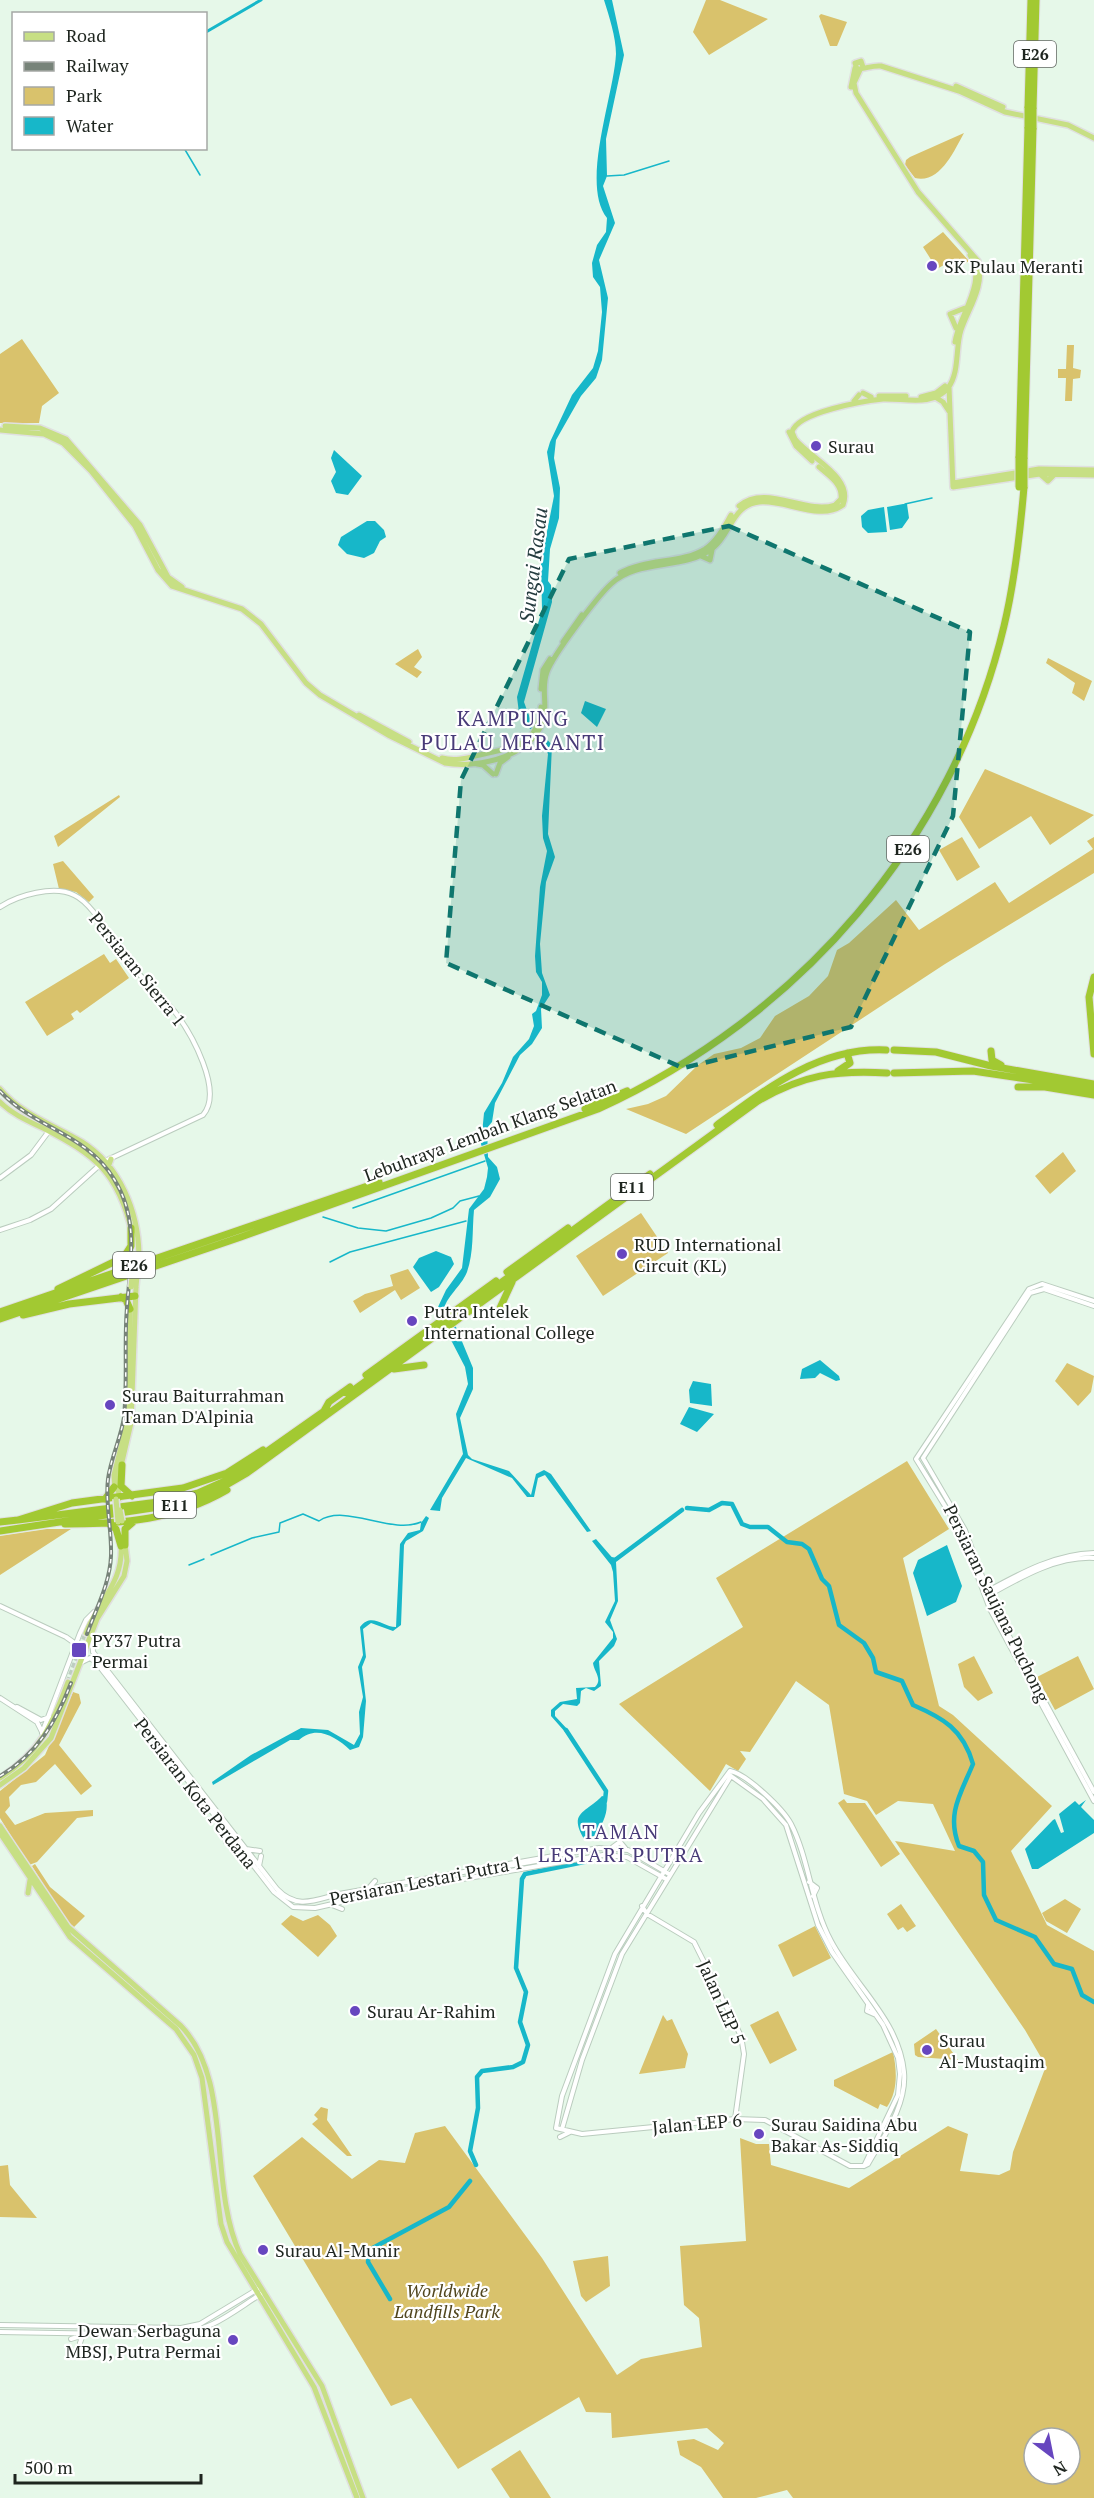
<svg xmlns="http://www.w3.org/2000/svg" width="1094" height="2498" font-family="'PT Serif',serif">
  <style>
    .green { fill: #d9c26c; fill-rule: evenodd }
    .water { fill: #17b7c9 }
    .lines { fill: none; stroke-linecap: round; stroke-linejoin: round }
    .stream { stroke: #17b7c9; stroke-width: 1.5 }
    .canal { stroke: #17b7c9; stroke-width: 3 }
    .river { stroke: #17b7c9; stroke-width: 4.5 }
    .major-tunnel { stroke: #becec1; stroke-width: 5; stroke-dasharray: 5 2.5; stroke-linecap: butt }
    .minor-casing { stroke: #baccbe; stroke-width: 6 }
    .major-casing { stroke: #e0e0e0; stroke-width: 8 }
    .highway-casing { stroke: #e0e0e0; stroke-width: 9 }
    .minor { stroke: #fff; stroke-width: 4 }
    .major { stroke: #c7df84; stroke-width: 5 }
    .highway { stroke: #a2c932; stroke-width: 7 }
    .rail-casing { stroke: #778379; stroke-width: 4 }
    .rail { stroke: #fff; stroke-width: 1.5; stroke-dasharray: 4.5; stroke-linecap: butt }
    .major-bridge-casing { stroke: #e0e0e0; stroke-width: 8; stroke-linecap: butt }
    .highway-bridge-casing { stroke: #e0e0e0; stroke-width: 9; stroke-linecap: butt }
    .major-bridge { stroke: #c7df84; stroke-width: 5 }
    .highway-bridge { stroke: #a2c932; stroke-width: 7 }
    .marked { fill: #0f766e; fill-opacity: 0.2; stroke: #0f766e; stroke-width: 4.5; stroke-dasharray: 12 8; stroke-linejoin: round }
    .poi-dot { fill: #6746bf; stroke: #fff; stroke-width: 2 }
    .labels { text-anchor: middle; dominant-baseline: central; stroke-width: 4.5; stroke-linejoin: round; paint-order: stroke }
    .shield { fill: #fff; stroke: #626662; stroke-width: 1.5 }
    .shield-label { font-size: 16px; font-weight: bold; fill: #1e251f }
    .poi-label { font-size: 18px; fill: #1e251f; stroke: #fff; text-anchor: start }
    .street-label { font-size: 18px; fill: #1e251f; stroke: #fff }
    .park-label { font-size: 18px; font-style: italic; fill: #51461e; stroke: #fff }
    .water-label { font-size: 20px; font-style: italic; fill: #253c3f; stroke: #fff }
    .neighbourhood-label { font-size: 20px; letter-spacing: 1.5px; fill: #483b78; stroke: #fff }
    .quarter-label { font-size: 21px; letter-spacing: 1.5px; fill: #483b78; stroke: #fff }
  </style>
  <rect width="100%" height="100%" fill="#e6f8e9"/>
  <path class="green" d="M706 0H720L768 19 709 55 693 32Z
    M821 14 847 22 837 46H830L819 16Z
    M964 133C954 151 940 184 915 178L905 165 906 160 910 157Z
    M943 232 969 261 953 271 947 263 937 269 923 247Z
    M22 339 59 393 42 406 39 423H0V354Z
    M1067 345H1074L1073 368 1081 370 1080 378 1073 379 1072 401H1065L1066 378H1058V369H1066Z
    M418 649 422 657 414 667 422 672 417 678 395 664Z
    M1048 658 1092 681 1084 701 1072 693 1075 683 1046 663Z
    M985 769 1094 815 1050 845 1031 816 979 849 959 817Z
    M119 795 120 797 58 847 54 836Z
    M962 837 980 867 957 881 939 850Z
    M1094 837V873L945 964 686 1134 626 1109 648 1104 666 1096 698 1065 714 1054 741 1048 760 1038 775 1016 809 996 828 976 837 950 849 943 896 900 919 930 995 882 1009 903 1093 849 1087 841Z
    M63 861 94 897 89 902 76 892 59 889 53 864Z
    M104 954 110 963 116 959 129 978 80 1013 77 1010 71 1014 74 1019 47 1036 25 1002Z
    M1063 1152 1076 1171 1050 1194 1035 1176Z
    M641 1213 668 1253 603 1296 576 1256Z
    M408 1269 420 1288 401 1300 395 1290 360 1313 353 1301 365 1294 393 1286 390 1275Z
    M1067 1363 1094 1376 1091 1392 1078 1406 1055 1381Z
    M907 1461 949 1529 903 1558 939 1706 953 1715 1052 1806 1011 1851 1047 1925 1094 1951V2498H793L787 2490 756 2498H723L701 2467 680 2455 677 2441 694 2439 718 2450 724 2443 707 2428 612 2438 611 2413 586 2412 579 2397 458 2469 411 2398 391 2406 253 2176 302 2137 352 2179 379 2160 405 2163 415 2133 445 2126 542 2258 617 2375 641 2359 702 2347 699 2318 684 2305 680 2246 746 2241 740 2138 756 2144H769L771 2165 849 2188 948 2126 968 2134 960 2171 999 2175 1010 2170 1013 2152 1046 2066 1025 2030 895 1841 955 1851 933 1804 898 1801 876 1815 867 1801 844 1794 829 1705 796 1681 750 1752 740 1751 746 1759 738 1771 726 1764 710 1791 619 1704 743 1627 716 1578ZM1034 2438H1070V2474H1034Z
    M47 1529H71L0 1575V1536Z
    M974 1656 993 1693 978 1701 964 1687 958 1664Z
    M1078 1656 1094 1689 1055 1710 1037 1677Z
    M73 1692 79 1694 81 1703 59 1745 92 1786 81 1795 55 1764 36 1782 21 1785 9 1797 10 1806 5 1812 15 1825 45 1813 93 1810V1816L77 1818 37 1862 29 1865 0 1818V1791L45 1755Z
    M844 1799 847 1803H865L900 1854 881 1867 838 1803Z
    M35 1864 50 1887 85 1916 74 1927 64 1918 32 1866Z
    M1065 1899 1081 1909 1067 1933 1046 1921 1042 1913Z
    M901 1904 916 1926 907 1932 903 1927 898 1930 887 1914Z
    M291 1915 303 1921 318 1915 330 1925 337 1936 318 1957 281 1924Z
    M815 1926 831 1958 793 1977 778 1945Z
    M778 2011 797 2050 770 2064 750 2025Z
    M663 2015 667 2021 672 2019 688 2054 685 2068 639 2074Z
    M936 2029 958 2060 918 2057 915 2055 914 2044Z
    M893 2052C897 2071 898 2091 887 2107L880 2104 878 2109 834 2086V2080Z
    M321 2107 328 2109 327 2120 352 2156H347L312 2124 318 2119 314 2115Z
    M8 2165 10 2185 37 2218 0 2217V2166Z
    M608 2256 610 2286 586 2302 581 2296 573 2261Z
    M520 2450 551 2498H510L491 2469Z"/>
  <path class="water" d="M604 0H612L624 55 606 139 607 176 603 186 615 223 599 260 608 298 602 360 596 378 581 396 556 440 554 458 560 488 559 518 550 549 548 581 551 585 552 602 524 702 531 721 552 745 548 834 555 857 546 882 540 944 542 973 550 995 541 1009 542 1028 532 1044 520 1055 495 1103 492 1122 487 1128 488 1157 497 1167 500 1179 490 1197 474 1210C472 1231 474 1252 467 1272 461 1287 446 1296 443 1312L456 1327 473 1368V1389L460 1418 468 1455 472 1459 509 1471 531 1495 536 1474 544 1470 551 1474 591 1531 587 1532 545 1475 538 1478 534 1497H527L512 1478 466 1458 442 1498 440 1511 430 1510 463 1454 456 1414 468 1384 465 1367 438 1315V1307L446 1290 462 1268 469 1209 484 1189 487 1177 488 1168 481 1144 484 1113 502 1083 513 1057 529 1039 534 1026 532 1014 536 1011 542 995V982L536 972 535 956 540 887 547 851 543 838 542 816 548 754 539 736 528 727 519 713 517 697 542 610 541 562 554 496 547 452 550 442 572 395 593 368 598 351 602 312 600 287 593 277 592 263 597 245 606 232 607 218C580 184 614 95 616 54 616 37 609 16 604 0Z
    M334 450 362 476 348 495 336 493 331 481 336 472 331 458Z
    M903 504H907L909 518 902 528 890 530 887 507Z
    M884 507 887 532 868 533 862 527 861 516 868 510Z
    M367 521H375L384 530 386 537 380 541 374 553 364 558 347 554 338 545 341 537Z
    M585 701 606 709 597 727 581 713Z
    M436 1251 451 1257 454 1264 439 1287 431 1292 413 1267 419 1258Z
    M820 1360 839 1376 840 1380 836 1381 820 1373 815 1378 800 1379 802 1369Z
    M693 1381 711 1384 712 1406 690 1403 689 1390Z
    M689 1407 714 1414 697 1432 680 1424Z
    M426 1516 429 1518 423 1531 406 1541 404 1545 401 1625 393 1631 371 1623 363 1629 366 1657 362 1667 366 1701 363 1737 359 1747 350 1750C335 1736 316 1725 299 1740H290L213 1785 212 1782 251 1755 301 1728 328 1730 354 1745 360 1734 359 1712 363 1697 358 1667 363 1655 360 1627C372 1612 382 1627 396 1627L400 1544 408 1533 420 1530 421 1523Z
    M596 1539 616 1562 618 1601 610 1620 617 1639 614 1646 599 1661 601 1686 594 1691 586 1688 581 1691 580 1703 577 1706 563 1704 555 1711V1716L569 1731 566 1733 551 1716V1710L560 1702 577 1699 576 1688 595 1687C603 1679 594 1672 593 1663L613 1638V1632L605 1622 615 1601 613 1572 611 1565 592 1541Z
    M947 1545 962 1586 956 1602 927 1616 913 1573 918 1560Z
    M602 1796 606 1797C609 1814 603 1822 595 1836L584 1839C568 1812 586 1813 602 1796Z
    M1086 1800 1081 1807 1094 1820V1833L1038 1869H1032L1025 1849 1053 1820 1055 1819 1061 1833 1064 1832 1059 1814 1075 1801 1079 1805Z"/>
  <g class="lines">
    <path class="stream" d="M184 148 200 175
      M607 176 624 175 669 161
      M905 504 932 498
      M353 1208 485 1161
      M323 1217 358 1228 386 1231 431 1218 453 1208 460 1201 479 1196
      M330 1262 350 1252 466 1221
      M211 1555 252 1538 279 1532 280 1523 303 1514 319 1521C345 1503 391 1535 421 1522
      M189 1565 204 1559"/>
    <path class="canal" d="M206 32 261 0"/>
    <path class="river" d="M687 1508 709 1510 722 1503 732 1504 742 1524 750 1527H768L787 1542 802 1544 809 1549 822 1579 829 1586 839 1625 864 1643 873 1658 876 1672 902 1681 913 1705C943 1718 963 1729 973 1764 961 1793 946 1814 959 1846L974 1851 983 1862 984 1895 996 1920 1035 1937 1054 1964 1072 1969 1082 1995 1094 2002
      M610 1559 615 1560 682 1510
      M566 1730 606 1791 605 1801
      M476 2165 470 2151 478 2108 477 2077 482 2071 513 2067 523 2062 528 2045 520 2022 526 1992 516 1968 522 1879 525 1874 589 1861
      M390 2299 368 2262 369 2250 449 2207 470 2181"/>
    <path class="major-tunnel" d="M68 1682 86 1633"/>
    <defs>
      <path id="minor" d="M0 907C18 895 54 885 74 895 96 905 114 947 131 965 145 982 161 995 175 1012 191 1033 224 1091 203 1115L103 1162 51 1209 30 1220 0 1230
        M0 1178 31 1155 49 1131
        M1094 1301 1042 1284 1029 1289 916 1459 961 1532 990 1609 1094 1801
        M1094 1306 1044 1289 1030 1293 923 1458 965 1530 989 1595 1009 1636 1094 1792
        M988 1591C1021 1573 1055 1554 1094 1553
        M989 1595C1021 1577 1057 1556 1094 1558
        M0 1606 66 1637 73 1642 74 1648
        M92 1637 93 1652 277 1889C297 1910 315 1900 339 1894L599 1848 628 1850 669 1874
        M80 1663 90 1658 96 1662 274 1892 293 1907 315 1908 381 1893 603 1855 627 1857 666 1879
        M0 1698 37 1722 42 1732
        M17 1707 41 1720 49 1717
        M42 1733 80 1633 86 1620 94 1612
        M730 1771 699 1813 615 1954 562 2096 556 2128 582 2134 735 2119 765 2120 850 2166H864
        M730 1771C747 1774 783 1809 791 1824 809 1859 811 1904 831 1941 854 1985 899 2020 904 2072 907 2105 884 2136 868 2164L864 2166
        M731 1776 763 1799 786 1825 818 1925 832 1952 883 2025 898 2058 900 2074 898 2095 864 2166
        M225 1831 226 1842
        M613 1847 620 1842 625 1848
        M246 1849 260 1851
        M259 1866 261 1856
        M491 1869 536 1861
        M809 1882 817 1888 813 1896
        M368 1889 375 1881
        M332 1905 342 1909
        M642 1906 647 1914 694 1942 741 2036 744 2054 735 2119
        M868 2005 867 2011 876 2015
        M562 2129 582 2060 622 1954 731 1776
        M560 2137 570 2132
        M0 2325 181 2328 200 2324 258 2289
        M0 2332 173 2335C213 2330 228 2315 261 2294
        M71 2339 84 2335
        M80 2343 82 2337 87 2335"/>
      <path id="major" d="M863 67 861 61 855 63 857 69C866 69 872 65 881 66L959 91 1005 112 1068 125 1094 138
        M956 86 1003 107
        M851 87 855 68
        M956 328 950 314 965 308
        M955 342C959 315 988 282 970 255
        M949 387 953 487 1040 474 1094 475
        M863 393 871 397
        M879 396H906
        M921 397 936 393 945 386
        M935 397 943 402 949 411
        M854 401 859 395
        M5 426 40 428 66 439 140 525 168 577 182 587
        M0 430 44 434 63 443 91 471 135 526 158 570 172 586 242 609 261 624 306 683 320 695 390 736 445 763C479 769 535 756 544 717 547 702 541 687 547 672 553 655 597 597 611 584 638 558 684 571 713 548 731 534 732 505 759 502 785 499 820 522 843 505 854 477 810 458 795 439L792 432C797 412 864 401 883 399 904 398 933 407 948 388 960 372 955 348 961 330 969 307 985 286 978 261L918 192 856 93 854 83 860 70
        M789 432 796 446 812 461
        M1040 474 1048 481 1056 473
        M953 483 1039 469 1094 470
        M739 506C766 483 805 515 835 505L841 499C843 484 829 476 819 467
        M701 556 710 560 712 550
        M620 573C646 558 681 564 705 549 717 541 724 527 731 515
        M563 642 582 615
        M541 689 543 670 550 659
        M359 715 409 742
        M442 758C457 762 470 757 484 754 514 747 539 745 541 707
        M477 764 483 765 493 774
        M496 774 500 763 508 757
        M0 1089C22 1115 54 1125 82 1142 120 1166 138 1211 139 1254
        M0 1102C12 1114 28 1121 43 1128 95 1155 118 1172 132 1232
        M108 1167 111 1159
        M132 1392 140 1399
        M115 1489 114 1475 127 1423 130 1308
        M119 1499 118 1479 131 1423 136 1287
        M86 1633C99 1599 124 1583 121 1544
        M0 1778C40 1753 52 1725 68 1682
        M0 1785 24 1768 51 1738 97 1619 124 1576 127 1561 125 1544
        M0 1826 68 1927 181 2026C233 2080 208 2185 240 2254L322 2386 363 2498
        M0 1833 70 1937 176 2029 194 2055 202 2078 221 2224 227 2242 314 2387 357 2498
        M28 1893 30 1880"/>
      <path id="highway" d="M1028 108 1031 0
        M1033 109 1036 0
        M1019 458 1028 127
        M1024 459 1033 128
        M1094 977 1089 997 1094 1054
        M894 1050 936 1052 991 1066 1094 1084
        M991 1051 992 1060 1001 1065
        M838 1071 850 1063 847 1053
        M894 1073 973 1071 1094 1089
        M1018 1087H1045L1094 1095
        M585 1109 627 1091
        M717 1125C767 1088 820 1047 886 1050
        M507 1272 568 1228
        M58 1289 124 1257 131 1246V1228
        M121 1297 126 1300 130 1309
        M500 1308 512 1282
        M0 1312 379 1182
        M23 1315 69 1304 135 1296
        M0 1319 241 1237 598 1109C798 1018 953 841 1004 626 1015 580 1020 534 1024 487
        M394 1369 424 1365
        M366 1375 496 1281
        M348 1394 650 1174
        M324 1411 329 1402 350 1387
        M122 1465 121 1486 132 1496
        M105 1499 114 1487
        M18 1520 166 1501 198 1493 225 1481 327 1409
        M0 1522 18 1520 72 1503 183 1488 227 1473 263 1450
        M65 1524C123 1524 175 1520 227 1490
        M109 1524 116 1529 121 1546
        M0 1531 179 1504 209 1495 247 1473 758 1101C803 1075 835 1070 887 1073
        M125 1545V1529L133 1522"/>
    </defs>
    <use href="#minor" class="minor-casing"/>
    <use href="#major" class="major-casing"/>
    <use href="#highway" class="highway-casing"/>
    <use href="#minor" class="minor"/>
    <use href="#major" class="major"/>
    <use href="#highway" class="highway"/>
    <defs>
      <path id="rail" d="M0 1091C34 1128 87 1134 114 1179 143 1225 127 1275 126 1326 125 1356 127 1387 124 1417 121 1438 111 1457 108 1479 105 1504 112 1530 111 1556 110 1583 96 1609 87 1634
        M0 1776C37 1754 56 1722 71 1683"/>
    </defs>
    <use href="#rail" class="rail-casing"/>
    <use href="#rail" class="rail"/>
    <defs>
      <path id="major-bridge" d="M131 1287 134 1254
        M136 1287 139 1254
        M116 1499 118 1522
        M120 1510 122 1521"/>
      <path id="highway-bridge" d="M1028 108V127
        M1033 128V109
        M1019 487V458
        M1024 487V459"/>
    </defs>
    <use href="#major-bridge" class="major-bridge-casing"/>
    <use href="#highway-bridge" class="highway-bridge-casing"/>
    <use href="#major-bridge" class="major-bridge"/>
    <use href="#highway-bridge" class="highway-bridge"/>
  </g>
  <path class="marked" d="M729 526 970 632 953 816 851 1027 683 1068 446 963 461 780 569 559Z"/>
  <g class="poi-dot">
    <circle cx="932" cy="266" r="6"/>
    <circle cx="816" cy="446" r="6"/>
    <circle cx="622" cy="1254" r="6"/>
    <circle cx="412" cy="1321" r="6"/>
    <circle cx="110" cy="1405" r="6"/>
    <rect x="71" y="1642" width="16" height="16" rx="3"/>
    <circle cx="355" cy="2011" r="6"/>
    <circle cx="927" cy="2050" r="6"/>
    <circle cx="759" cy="2134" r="6"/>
    <circle cx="263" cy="2250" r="6"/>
    <circle cx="233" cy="2340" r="6"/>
  </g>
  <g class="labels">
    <g class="shield">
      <rect x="1014" y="41" width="42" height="26" rx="4.5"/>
      <rect x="887" y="836" width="42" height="26" rx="4.5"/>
      <rect x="611" y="1174" width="42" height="26" rx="4.5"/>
      <rect x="113" y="1252" width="42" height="26" rx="4.5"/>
      <rect x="154" y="1492" width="42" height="26" rx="4.5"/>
    </g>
    <g class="shield-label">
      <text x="1035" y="54">E26</text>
      <text x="908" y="849">E26</text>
      <text x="632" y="1187">E11</text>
      <text x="134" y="1265">E26</text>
      <text x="175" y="1505">E11</text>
    </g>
    <g class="poi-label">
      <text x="944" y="266">SK Pulau Meranti</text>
      <text x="828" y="446">Surau</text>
      <text x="634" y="1244">RUD International<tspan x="634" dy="21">Circuit (KL)</tspan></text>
      <text x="424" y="1311">Putra Intelek<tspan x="424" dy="21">International College</tspan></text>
      <text x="122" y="1395">Surau Baiturrahman<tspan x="122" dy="21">Taman D'Alpinia</tspan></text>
      <text x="92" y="1640">PY37 Putra<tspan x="92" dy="21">Permai</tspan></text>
      <text x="367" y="2011">Surau Ar-Rahim</text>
      <text x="939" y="2040">Surau<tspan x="939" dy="21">Al-Mustaqim</tspan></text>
      <text x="771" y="2124">Surau Saidina Abu<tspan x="771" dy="21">Bakar As-Siddiq</tspan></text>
      <text x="275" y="2250">Surau Al-Munir</text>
      <text x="221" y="2330" text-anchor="end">Dewan Serbaguna<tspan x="221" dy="21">MBSJ, Putra Permai</tspan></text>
    </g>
    <g class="street-label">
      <text transform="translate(138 969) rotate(51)">Persiaran Sierra 1</text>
      <text transform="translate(490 1130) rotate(-20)">Lebuhraya Lembah Klang Selatan</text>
      <text transform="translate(997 1603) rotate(64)">Persiaran Saujana Puchong</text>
      <text transform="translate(196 1793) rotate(52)">Persiaran Kota Perdana</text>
      <text transform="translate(426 1880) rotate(-11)">Persiaran Lestari Putra 1</text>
      <text transform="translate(722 2002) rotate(66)">Jalan LEP 5</text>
      <text transform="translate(697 2123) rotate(-5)">Jalan LEP 6</text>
    </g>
    <g class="park-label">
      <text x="447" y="2290">Worldwide<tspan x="447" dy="21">Landfills Park</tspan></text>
    </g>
    <g class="water-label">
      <text transform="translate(533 565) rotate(-83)">Sungai Rasau</text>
    </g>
    <g class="neighbourhood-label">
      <text x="621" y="1831">TAMAN<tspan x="621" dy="23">LESTARI PUTRA</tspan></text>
    </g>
    <g class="quarter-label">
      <text x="513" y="718">KAMPUNG<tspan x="513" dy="24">PULAU MERANTI</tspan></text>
    </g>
  </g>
  <rect x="12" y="12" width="195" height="138" fill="#ffffff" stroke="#a5a8a5" stroke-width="1.5"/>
  <rect x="24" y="32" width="30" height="9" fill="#c7df84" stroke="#a5a8a5" stroke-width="1.5"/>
  <text x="66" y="42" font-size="18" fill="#1e251f">Road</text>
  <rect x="24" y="62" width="30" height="9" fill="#778379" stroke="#a5a8a5" stroke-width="1.5"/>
  <text x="66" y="72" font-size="18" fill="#1e251f">Railway</text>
  <rect x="24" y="87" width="30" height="18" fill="#d9c26c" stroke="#a5a8a5" stroke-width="1.5"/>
  <text x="66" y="102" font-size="18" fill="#1e251f">Park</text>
  <rect x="24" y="117" width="30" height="18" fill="#17b7c9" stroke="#a5a8a5" stroke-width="1.5"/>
  <text x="66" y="132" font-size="18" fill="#1e251f">Water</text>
  <g transform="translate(1052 2456) rotate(148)"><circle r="28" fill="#ffffff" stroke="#a5a8a5" stroke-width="1.5"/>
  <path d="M0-4.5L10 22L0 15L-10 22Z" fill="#6746bf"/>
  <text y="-9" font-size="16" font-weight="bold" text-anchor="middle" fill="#1e251f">N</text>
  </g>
  <path d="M15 2474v9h186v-9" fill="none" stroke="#1e251f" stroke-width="3"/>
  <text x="24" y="2474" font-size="18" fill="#1e251f" stroke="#ffffff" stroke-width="4.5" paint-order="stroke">500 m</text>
</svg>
